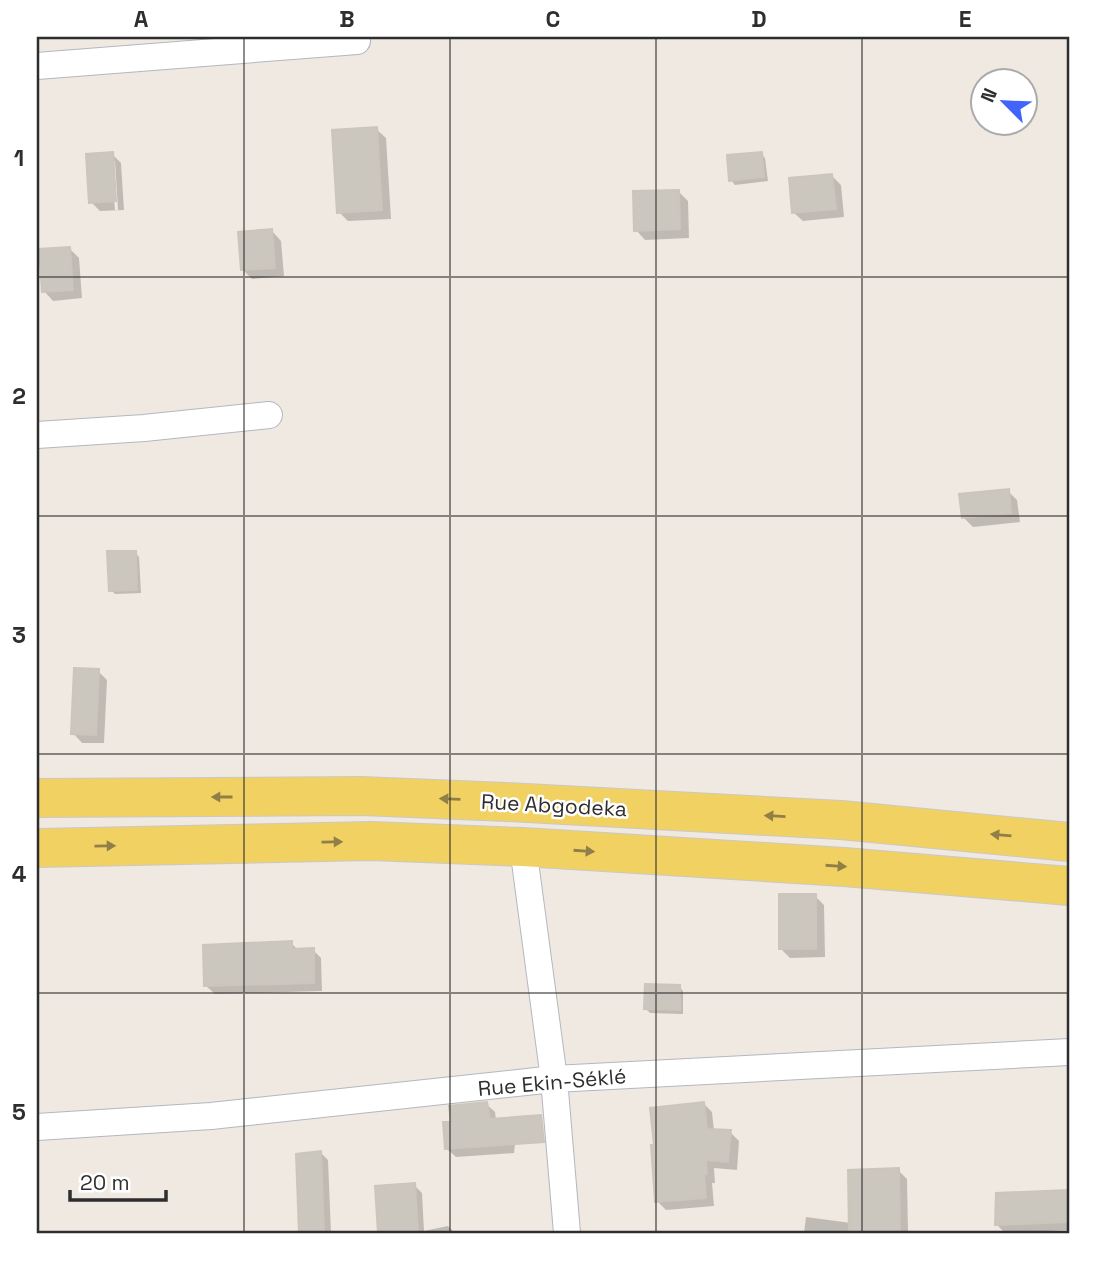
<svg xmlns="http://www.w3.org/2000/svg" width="1106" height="1270" font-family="'Space Grotesk',sans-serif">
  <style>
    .shadow { fill: #0003; fill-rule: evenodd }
    .building { fill: #cbc7bf; stroke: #cbc5ba; stroke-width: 2 }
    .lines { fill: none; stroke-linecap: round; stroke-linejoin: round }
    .street-casing { stroke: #b4b7c1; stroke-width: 28 }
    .primary-casing { stroke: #c9c9c9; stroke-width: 40 }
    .street { stroke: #fff; stroke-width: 26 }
    .primary { stroke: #f2d163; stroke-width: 38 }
    .oneway { fill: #908048 }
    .grid { fill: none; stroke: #2e2e2e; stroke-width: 2; stroke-opacity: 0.55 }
    .labels { text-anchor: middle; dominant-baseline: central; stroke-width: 5; stroke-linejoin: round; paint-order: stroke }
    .street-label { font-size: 21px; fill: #2e2e2e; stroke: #fff }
    .neatline { fill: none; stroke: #2e2e2e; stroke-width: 2.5 }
    .grid-label { font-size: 23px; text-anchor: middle; font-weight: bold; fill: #2e2e2e }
  </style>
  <rect width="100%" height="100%" fill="#efe9e1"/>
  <path class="shadow" d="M376 129 386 138 391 219 348 221 339 212Z
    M112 154 121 163 124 210 100 211 91 202ZM111 161H115L118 210H115Z
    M761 154 765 158 768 181 735 185 731 180Z
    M832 176 841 185 844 217 803 221 793 212Z
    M679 192 688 201 689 238 645 240 636 230Z
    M272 231 281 241 284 276 252 279 243 270Z
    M70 249 79 258 82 298 53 301 44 291Z
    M1008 491 1017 500 1020 522 973 527 964 518Z
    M135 552 139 557 141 593 115 594 111 590Z
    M98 671 107 680 104 743H82L73 733Z
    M815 896 824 905 825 957 790 958 780 948Z
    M291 943 298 950H313L321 958 322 991 215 994 206 986Z
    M679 986 683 991V1014L650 1013 646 1009Z
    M703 1103 712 1112 714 1131 730 1132 739 1141 737 1170 714 1168 715 1183H712L714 1206 666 1210 657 1201Z
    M486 1104 495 1112 496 1120 517 1128 514 1153 456 1157 447 1149 453 1123Z
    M321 1153 328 1160 331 1233H301L298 1155Z
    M898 1170 907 1179 908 1233H804L806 1217 851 1223Z
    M414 1185 422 1193 424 1231 448 1226 455 1233H380L377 1187Z
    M1068 1191 1069 1230 1005 1233 997 1225Z"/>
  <path class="building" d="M377 127 382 210 337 213 332 130Z
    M113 152 116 201 89 203 86 154Z
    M762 152 764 177 729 181 727 155Z
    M832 174 836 209 792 213 789 178Z
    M679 190 680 229 634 231 633 191Z
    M272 229 275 268 241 270 238 232Z
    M70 247 73 290 42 292 39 249Z
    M1009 489 1011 513 962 518 959 494Z
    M107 551H136L137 590 109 591Z
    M74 668 99 669 96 735 71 734Z
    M779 894H816V949H779Z
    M292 941V949L314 948V983L204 986 203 945Z
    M645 984 680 985V1010L644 1009Z
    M487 1102 490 1119 541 1115 544 1142 445 1149 443 1122H451L449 1106Z
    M704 1102 707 1129 731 1130 728 1162 706 1160 707 1174 704 1175 706 1198 655 1202 651 1145H654L650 1108Z
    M321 1151 324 1233H299L296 1154Z
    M899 1168 900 1233H849L848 1170Z
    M415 1183 418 1233H378L375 1186Z
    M1068 1190 1069 1222 995 1225 996 1193Z"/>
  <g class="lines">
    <defs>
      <path id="street" d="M37 66 357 41
        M37 435 144 428 269 415
        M523 847 554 1079 567 1233
        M37 1127 211 1116 554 1079 1069 1052"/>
      <path id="primary" d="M37 798 361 796 507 802 841 820 1069 842
        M37 848 371 841 523 847 844 867 1069 886"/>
    </defs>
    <use href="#street" class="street-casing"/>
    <use href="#primary" class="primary-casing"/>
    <use href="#street" class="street"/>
    <use href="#primary" class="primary"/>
  </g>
  <defs><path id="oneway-solid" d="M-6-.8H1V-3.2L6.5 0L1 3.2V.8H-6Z" transform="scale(1.75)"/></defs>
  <g class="oneway">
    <use href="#oneway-solid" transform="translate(222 797) rotate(180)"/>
    <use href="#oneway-solid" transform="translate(450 799) rotate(-178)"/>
    <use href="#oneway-solid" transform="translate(775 816) rotate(-177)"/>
    <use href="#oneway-solid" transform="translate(1001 835) rotate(-175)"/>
    <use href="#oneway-solid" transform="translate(332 842) rotate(-1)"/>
    <use href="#oneway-solid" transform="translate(105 846) rotate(-1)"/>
    <use href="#oneway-solid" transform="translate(584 851) rotate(4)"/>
    <use href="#oneway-solid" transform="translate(836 866) rotate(4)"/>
  </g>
  <path class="grid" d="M244 37V1233M450 37V1233M656 37V1233M862 37V1233M37 277H1069M37 516H1069M37 754H1069M37 993H1069"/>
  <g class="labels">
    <g class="street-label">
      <text transform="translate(554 805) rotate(3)">Rue Abgodeka</text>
      <text transform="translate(552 1082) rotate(-5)">Rue Ekin-Séklé</text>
    </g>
  </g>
  <rect width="1106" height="1270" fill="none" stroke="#ffffff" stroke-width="77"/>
  <g transform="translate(1004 102) rotate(294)"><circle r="33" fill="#ffffff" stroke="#ababab" stroke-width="2"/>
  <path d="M0-5L12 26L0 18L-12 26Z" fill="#4264fb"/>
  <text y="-10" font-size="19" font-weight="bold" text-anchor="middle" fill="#2e2e2e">N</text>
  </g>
  <path d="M70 1190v10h96v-10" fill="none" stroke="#2e2e2e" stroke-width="3.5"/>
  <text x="80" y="1190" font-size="21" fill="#2e2e2e" stroke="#ffffff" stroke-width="5" paint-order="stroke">20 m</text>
  <rect x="38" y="38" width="1030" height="1194" class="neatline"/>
  <g class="grid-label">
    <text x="141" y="27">A</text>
    <text x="347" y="27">B</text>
    <text x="553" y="27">C</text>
    <text x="759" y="27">D</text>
    <text x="965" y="27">E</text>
    <text x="19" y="166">1</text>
    <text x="19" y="404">2</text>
    <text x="19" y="643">3</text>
    <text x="19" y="882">4</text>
    <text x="19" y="1120">5</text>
  </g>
</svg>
